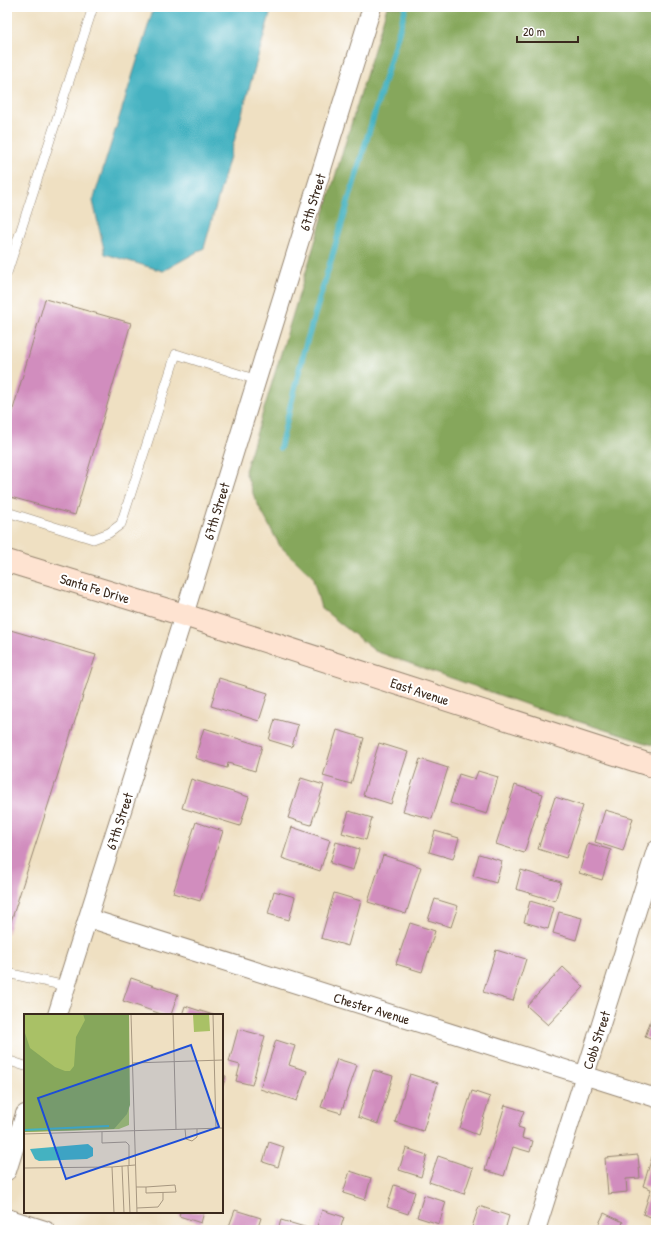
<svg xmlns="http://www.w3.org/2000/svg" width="663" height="1237" font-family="'Patrick Hand',sans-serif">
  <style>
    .forest { fill: #86a75b; stroke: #60683c }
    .water { fill: #44b2c1; stroke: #406e70 }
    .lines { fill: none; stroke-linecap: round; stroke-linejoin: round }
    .stream { stroke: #44b2c1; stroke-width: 6 }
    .building { fill: #d18dbe }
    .lane-casing { stroke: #958570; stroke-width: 10 }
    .street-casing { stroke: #958570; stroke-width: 20 }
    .secondary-casing { stroke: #958570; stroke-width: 24 }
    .lane { stroke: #fff; stroke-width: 9 }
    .street { stroke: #fff; stroke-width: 18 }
    .secondary { stroke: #fee3d1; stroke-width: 22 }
    .labels { text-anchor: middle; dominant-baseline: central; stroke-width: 4; stroke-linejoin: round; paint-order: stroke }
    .street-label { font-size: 14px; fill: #3b2a1e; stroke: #fff }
    .inset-river { fill: none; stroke: #44b2c1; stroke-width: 2 }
    .inset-road { fill: none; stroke: #a79780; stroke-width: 1 }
    .view { fill: #1d4ed8; fill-opacity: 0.15; stroke: #1d4ed8; stroke-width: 2 }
    .inset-edge { fill: none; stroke: #3b2a1e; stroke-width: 2 }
  </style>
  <rect width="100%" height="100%" fill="#fff"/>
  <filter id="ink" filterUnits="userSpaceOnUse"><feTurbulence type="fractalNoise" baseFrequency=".025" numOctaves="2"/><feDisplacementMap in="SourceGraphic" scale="8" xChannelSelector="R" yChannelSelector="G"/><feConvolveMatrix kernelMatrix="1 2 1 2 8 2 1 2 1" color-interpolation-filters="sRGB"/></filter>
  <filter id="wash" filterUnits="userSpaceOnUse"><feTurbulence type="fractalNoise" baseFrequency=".012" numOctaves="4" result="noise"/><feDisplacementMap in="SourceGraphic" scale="16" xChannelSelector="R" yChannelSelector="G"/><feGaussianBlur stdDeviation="0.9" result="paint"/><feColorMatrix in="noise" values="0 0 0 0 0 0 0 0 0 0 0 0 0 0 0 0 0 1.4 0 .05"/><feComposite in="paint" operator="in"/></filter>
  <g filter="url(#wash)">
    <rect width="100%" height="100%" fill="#efe0c2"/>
    <path class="forest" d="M387 7H656V746L536 708 375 651 321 608 312 576 280 546 255 499 245 471Z"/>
    <path class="water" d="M154 7H272L204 248 163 271 105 254 93 201Z"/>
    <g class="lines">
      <path class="stream" d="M280 448 304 351 406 7"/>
    </g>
    <g id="blocks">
      <path class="building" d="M45 299 131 323 75 515 7 496V430Z
        M7 629 96 655 7 934Z
        M219 678 268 693 259 721 211 706Z
        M275 719 298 725 292 747 269 740Z
        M204 728 262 746 255 771 228 763 227 768 195 758Z
        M337 730 364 738 351 784 323 776Z
        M379 743 408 752 391 804 363 795Z
        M420 759 448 768 432 819 403 811Z
        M478 771 498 777 487 814 450 803 459 774 475 779Z
        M301 778 324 785 311 825 288 818Z
        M191 779 249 797 240 826 182 808Z
        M515 785 543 794 524 853 496 844Z
        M555 797 583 806 566 858 538 849Z
        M605 810 633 818 623 851 595 842Z
        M349 811 372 818 366 840 342 833Z
        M196 822 223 831 200 901 173 893Z
        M292 827 330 840 320 871 282 858Z
        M435 831 459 838 453 859 429 852Z
        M336 842 359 849 353 870 330 863Z
        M588 843 611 850 602 880 579 873Z
        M479 854 502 861 496 883 473 876Z
        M383 855 421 867 406 914 368 902Z
        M521 870 561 882 555 901 516 889Z
        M274 891 295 897 289 920 268 914Z
        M334 893 361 901 348 946 321 938Z
        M435 899 458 906 451 927 428 920Z
        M530 901 554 908 548 929 524 922Z
        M559 912 582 918 576 940 553 933Z
        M410 923 435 931 422 972 396 964Z
        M496 950 526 959 513 1001 483 992Z
        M563 967 584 987 548 1025 527 1006Z
        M131 978 178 994 171 1015H164L123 1001Z
        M656 1005V1041L645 1037Z
        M185 1006 213 1015H182Z
        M238 1029 265 1036 252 1085 236 1081 240 1065 229 1062Z
        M276 1040 295 1046 289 1065 307 1071 297 1101 260 1089Z
        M337 1059 357 1065 341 1113 321 1107Z
        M373 1070 393 1076 378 1124 358 1117Z
        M410 1074 438 1083 423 1131 395 1122Z
        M222 1075 226 1076 222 1088Z
        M472 1091 490 1097 478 1135 460 1128Z
        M505 1105 524 1111 518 1127 524 1129 522 1138 533 1141 530 1152 513 1147 504 1176 485 1170Z
        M269 1142 284 1147 278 1167 263 1162Z
        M406 1148 427 1155 421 1177 399 1170Z
        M654 1151 656 1152V1219L643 1214 651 1189 643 1186Z
        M638 1155 640 1178 626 1179 627 1192 608 1194 605 1158Z
        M438 1156 473 1168 464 1194 429 1182Z
        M350 1171 371 1178 365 1200 343 1193Z
        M394 1185 415 1192 408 1214 387 1207Z
        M424 1195 446 1202 439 1224 417 1217Z
        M479 1206 509 1216 505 1230 486 1229V1230H471Z
        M235 1210 261 1218 257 1230 228 1229Z
        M322 1210 344 1217 340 1230H316Z
        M180 1212H204L201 1223 179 1216Z
        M604 1213 623 1222 620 1230H596Z
        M281 1220 308 1228 307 1230H278Z"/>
    </g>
  </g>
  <g filter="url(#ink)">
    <use href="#blocks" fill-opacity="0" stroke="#958570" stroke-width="1"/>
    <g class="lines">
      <defs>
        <path id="lane" d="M7 273 93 7
          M7 512 93 539 109 533 121 524 176 354 257 380
          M7 973 66 986
          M7 1060 25 1066"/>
        <path id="street" d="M88 918 656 1098
          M57 1015 184 615 372 7
          M7 1171 25 1114
          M7 1218 45 1230
          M536 1230 656 850"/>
        <path id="secondary" d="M7 561 184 615 656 767"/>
      </defs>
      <use href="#lane" class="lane-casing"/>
      <use href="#street" class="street-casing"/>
      <use href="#secondary" class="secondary-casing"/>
      <use href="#lane" class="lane"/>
      <use href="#street" class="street"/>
      <use href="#secondary" class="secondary"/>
    </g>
  </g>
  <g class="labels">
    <g class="street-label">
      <text transform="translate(312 202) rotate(-73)">67th Street</text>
      <text transform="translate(216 511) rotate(-73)">67th Street</text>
      <text transform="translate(95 588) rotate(17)">Santa Fe Drive</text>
      <text transform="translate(420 691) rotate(18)">East Avenue</text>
      <text transform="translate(119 821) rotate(-72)">67th Street</text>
      <text transform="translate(372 1008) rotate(17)">Chester Avenue</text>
      <text transform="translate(596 1040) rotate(-72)">Cobb Street</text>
    </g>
  </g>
  <g transform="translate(24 1014)">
    <rect width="199" height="199" fill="#efe0c2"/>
    <path d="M0 0H105V111L95 115 0 118ZM169 0H185L186 17 170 18Z" fill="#a9c166"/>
    <path d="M59 0H105L106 91 103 100 90 115 0 118V16L6 34 31 53 41 57H46L50 52 52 23 61 6Z" fill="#86a75b"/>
    <path d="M64 130 69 134V142L63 145 15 147 11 145 6 135Z" fill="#44b2c1"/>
    <path class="inset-river" d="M0 116 85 112"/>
    <path class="inset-road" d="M107 0 113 199M149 0 152 115M189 0 192 115M109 49 199 46M161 115 162 125 168 127 173 123V115M78 118V129L102 128 105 131V152M0 120 199 114M98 152 100 199M104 152 106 199M0 154 88 153M112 173H122V179L152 178 151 171 122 173M113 194 134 193 139 186V178M90 199 88 153 111 151"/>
    <path class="view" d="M167 31 195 113 42 165 14 84Z"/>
    <rect width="199" height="199" class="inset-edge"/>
  </g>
  <rect width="663" height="1237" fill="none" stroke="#fff" stroke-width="24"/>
  <path d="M517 36v6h61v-6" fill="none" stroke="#3b2a1e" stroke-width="2"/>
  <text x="523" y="36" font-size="12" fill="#3b2a1e" stroke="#ffffff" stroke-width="3" paint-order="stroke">20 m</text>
</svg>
